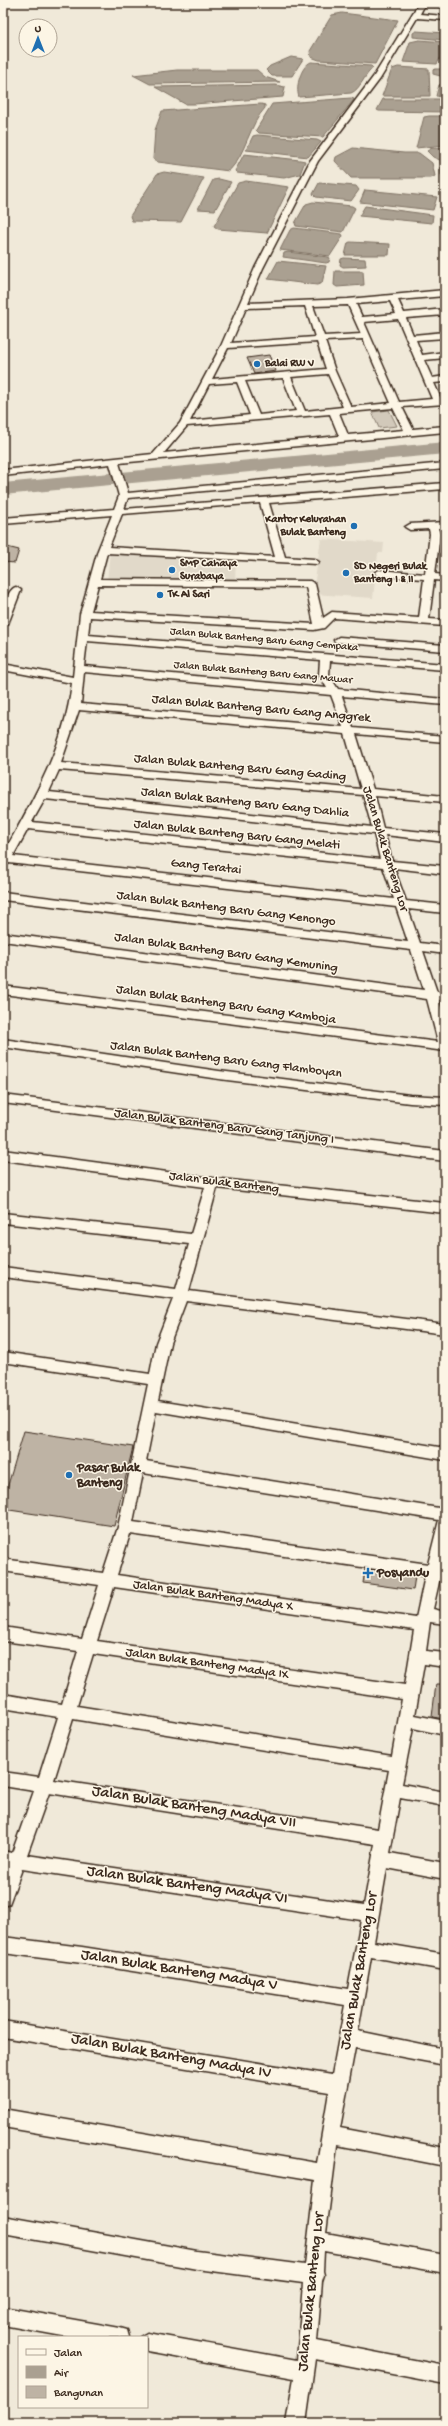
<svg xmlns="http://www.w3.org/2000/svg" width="448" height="2426" font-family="'Gochi Hand',sans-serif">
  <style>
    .built { fill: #e1d9c9 }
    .green { fill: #d2c9ba; stroke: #867a6c }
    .water { fill: #aaa091; stroke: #7e7163 }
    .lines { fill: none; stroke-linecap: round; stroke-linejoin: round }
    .river { fill: #aaa091; fill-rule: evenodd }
    .building { fill: #beb3a4; stroke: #3b2a1e }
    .minor-casing { stroke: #3b2a1e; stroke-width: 3 }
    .minor { fill: #fcf5e5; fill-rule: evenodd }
    .poi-dot { fill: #1f6fb2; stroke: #fcf5e5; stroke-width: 1.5 }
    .labels { text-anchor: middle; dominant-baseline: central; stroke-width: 3; stroke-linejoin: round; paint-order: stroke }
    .far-poi-label { font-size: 11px; font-weight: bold; fill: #3b2a1e; stroke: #fcf5e5; text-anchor: start }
    .far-street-label { font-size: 11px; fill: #3b2a1e; stroke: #fcf5e5 }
    .street-label { font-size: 13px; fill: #3b2a1e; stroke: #fcf5e5 }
    .poi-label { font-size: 13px; font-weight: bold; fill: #3b2a1e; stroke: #fcf5e5; text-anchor: start }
    .near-street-label { font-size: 16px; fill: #3b2a1e; stroke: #fcf5e5 }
  </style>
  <rect width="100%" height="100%" fill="#f0e9d9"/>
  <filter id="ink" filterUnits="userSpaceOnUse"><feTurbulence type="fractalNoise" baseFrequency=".025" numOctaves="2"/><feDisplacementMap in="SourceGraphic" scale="8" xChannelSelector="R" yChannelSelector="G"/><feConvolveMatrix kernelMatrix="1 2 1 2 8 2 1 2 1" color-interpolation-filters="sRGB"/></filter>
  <g filter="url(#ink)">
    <path class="built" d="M321 539 384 543 383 553H378L373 598 313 594Z
      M110 551 236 558 235 583 107 582Z"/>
    <path class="green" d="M389 410 397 426 379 428 372 412Z"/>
    <path class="water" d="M342 13 398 20 375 64 319 60 311 57 310 51 332 15Z
      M416 31 445 33V40L413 37V33Z
      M419 40 445 42V49L437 64 403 62 410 42Z
      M291 57 303 59 292 76H272L266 70 270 66Z
      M311 62 371 66 373 68C364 75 360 90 351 93L299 97C295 87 301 66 311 62Z
      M398 67 429 69 430 96H382L392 69Z
      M436 69H445V97L436 96 439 85 443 83 444 77 433 74V70Z
      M177 70H257L265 77 280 82 150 84 133 75Z
      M275 85 285 87 283 97 194 104H185L155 87Z
      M351 98 354 99 353 101 323 137 259 133 256 130 272 104Z
      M383 99H445V112L379 111 377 110Z
      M261 104 265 105V108C249 125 246 154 229 171L158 162 153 159 155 130 162 111Z
      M429 116H445V145L416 148 424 117Z
      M257 135 317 140 321 142 308 157 246 150 253 136Z
      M353 148 404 153H419L432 163 435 176 431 178H351L335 161 336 157Z
      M432 148H445V177L441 175 440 160 433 157 427 151Z
      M244 154 300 160 305 161 300 174 284 178 237 173 235 171Z
      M164 172 204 178 181 222 132 221 130 216 157 174Z
      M219 179 231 182 215 210 198 209 213 180Z
      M246 181 289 187 267 233 218 229 214 226 238 183Z
      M319 183 356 186 359 190 351 201 316 197 313 194Z
      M365 190 437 197 433 210 360 202Z
      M313 202 352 206 355 208 343 232 296 226 295 223 306 204Z
      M365 206 433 215 432 223 359 216Z
      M294 228 342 234 343 236 330 256 280 250 290 230Z
      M350 242 390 244 389 255H345L348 243Z
      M288 252 328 257 330 258 329 262 326 263 283 257 284 253Z
      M344 258 365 259 366 266 343 267 340 265 341 259Z
      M278 261 326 266 322 283 317 285 268 279Z
      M335 271H363L364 285 337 287 334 285Z"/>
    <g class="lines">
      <path class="river" d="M445 442V454L3 495V483Z"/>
    </g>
    <path class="building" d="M269 355 276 371 254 374 247 358Z
      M3 546 19 550 15 563 3 562Z
      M24 1431 133 1447 114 1526 3 1509V1502Z
      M365 1569 415 1576 413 1590 363 1583Z
      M436 1684H445V1719L432 1717Z"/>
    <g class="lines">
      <defs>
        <path id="minor" d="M419 3H445V7L424 6 420 14 445 16V20L417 18 380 79 318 161 263 268 248 303 348 299 445 290V296L398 300 404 313 445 309V315L406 318 413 335 445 332V338L416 340 422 355 445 352V358L424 360 432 378 445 376V382L434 383 441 399 445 398V404L402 407 413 429 445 426V432L119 463 128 493 445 463V469L128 498 124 509 445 483V489L269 503 285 557 314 559 319 562 317 564 107 553 100 579 310 581 315 584 323 618 332 612 419 618 424 579 379 576 374 573 379 570 425 574 430 534 429 529 410 530 405 527 410 524 445 522V528H438L440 534 435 574 445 575V581L434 580 429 619 445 620V626L334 618 324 628 314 630 90 617 88 635 445 664V670L330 661 329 675 338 689 445 699V705L342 696 353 728 445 736V742L356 734 373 789 445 796V802L375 796 383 828 445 834V842L385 835 392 861 445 866V874L394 868 406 901 445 905V913L408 909 420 943 445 946V954L423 951 437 992 445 993V1001L439 1000 445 1021V1051L3 994V986L438 1042 427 999 3 941V933L424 990 411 950 3 900V892L408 942 396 907 9 863 3 868V854C33 800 65 746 72 683L3 670V664L73 677 80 614 98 550 112 515 3 524V518L114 509 119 496 110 464 3 476V470L153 454 180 423 221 346 255 268 310 161 374 76ZM390 301 396 314 362 317 356 304ZM348 305 361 334 324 336 313 306ZM305 306 315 337 231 343 246 308ZM398 319 432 399 399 402 364 322ZM363 339 391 403 351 407 335 371 325 341ZM317 342 326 369 212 379 228 348ZM328 374 343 407 305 411 291 377ZM283 378 296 411 259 415 245 381ZM237 382 250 415 190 421 209 384ZM393 408 404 430 348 435 339 413ZM330 414 339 436 164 453 187 426ZM260 503 275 557 109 547 122 514ZM98 585 306 587 314 624 91 611ZM87 641 320 660 319 675 327 688 84 666ZM84 672 331 695 343 727 81 704ZM79 710 345 734 361 789 61 763ZM59 770 363 795 372 827 49 792ZM45 799 374 834 380 859 32 822ZM28 829 383 867 394 899 13 856Z
          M16 587 21 590 8 624 3 627C3 617 5 590 16 587Z
          M339 637 445 645V651L335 642 334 640Z
          M3 1039 219 1071 410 1095 445 1097V1105L410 1103 219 1079 3 1047Z
          M3 1095 445 1151V1161L3 1103Z
          M3 1150 212 1178 445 1203V1213L217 1188 189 1291 445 1324V1334L186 1301 170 1343 158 1401 445 1448V1460L156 1411 146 1461 445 1509V1555L433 1609 445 1612V1624L430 1622 426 1651 445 1653V1667L424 1664 415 1715 445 1721V1735L413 1728 402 1784 445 1792V1806L400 1798 390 1853 445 1863V1879L387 1868 374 1942 445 1954V1970L371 1957 358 2031 445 2049V2065L355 2048 340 2128 445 2148V2166L337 2145 326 2233 445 2255V2273L324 2251 323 2271 324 2275 322 2281 317 2341 445 2366V2384L315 2359 306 2423H286L294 2378 147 2351V2337H140L147 2333 297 2360 303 2283 197 2269 3 2234V2216L197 2251 305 2265 315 2180 3 2127V2109L317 2163 329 2092 3 2037V2021L332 2075 345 2005 82 1963 3 1953V1937L82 1947 348 1989 361 1920 22 1869 9 1904 3 1907V1876L6 1867H3V1851L12 1853 34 1791 3 1786V1772L39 1777 58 1717 3 1708V1694L62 1704 78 1651 3 1641V1627L82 1639 99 1585 3 1571V1559L103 1573 118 1527 148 1384 3 1362V1352L150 1374 156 1343 173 1299 3 1277V1267L176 1289 189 1244 3 1223V1213L191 1234 205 1187 3 1160ZM143 1473 439 1520 428 1564 133 1522ZM130 1534 425 1576 416 1618 117 1575ZM114 1587 414 1630 405 1685 97 1641ZM93 1654 402 1699 392 1756 77 1706ZM73 1719 389 1770 378 1829 54 1780ZM49 1793 375 1844 364 1905 27 1855Z
          M3 2307 120 2328 127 2330 129 2337H68L3 2325Z"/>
      </defs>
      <use href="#minor" class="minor-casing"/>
      <use href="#minor" class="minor"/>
    </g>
  </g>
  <g class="poi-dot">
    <circle cx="257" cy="364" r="4"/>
    <circle cx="354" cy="526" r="4"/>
    <circle cx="172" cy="570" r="4"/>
    <circle cx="346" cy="573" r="4"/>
    <circle cx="160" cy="595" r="4"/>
    <circle cx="69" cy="1475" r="4"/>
    <path d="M366 1567h4v4h4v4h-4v4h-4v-4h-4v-4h4z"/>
  </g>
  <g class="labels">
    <g class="far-poi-label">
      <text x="265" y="364">Balai RW V</text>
      <text x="346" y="520" text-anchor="end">Kantor Kelurahan<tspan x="346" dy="13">Bulak Banteng</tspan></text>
      <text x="180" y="564">SMP Cahaya<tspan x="180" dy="13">Surabaya</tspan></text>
      <text x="354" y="567">SD Negeri Bulak<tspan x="354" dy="13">Banteng I &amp; II</tspan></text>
      <text x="168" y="595">TK Al Sari</text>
    </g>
    <g class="far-street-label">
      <text transform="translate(264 640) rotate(5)">Jalan Bulak Banteng Baru Gang Cempaka</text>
      <text transform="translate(263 673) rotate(5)">Jalan Bulak Banteng Baru Gang Mawar</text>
    </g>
    <g class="street-label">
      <text transform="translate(261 709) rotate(5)">Jalan Bulak Banteng Baru Gang Anggrek</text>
      <text transform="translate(240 768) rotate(5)">Jalan Bulak Banteng Baru Gang Gading</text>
      <text transform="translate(245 803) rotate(6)">Jalan Bulak Banteng Baru Gang Dahlia</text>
      <text transform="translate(237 835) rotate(6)">Jalan Bulak Banteng Baru Gang Melati</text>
      <text transform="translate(385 849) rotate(73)">Jalan Bulak Banteng Lor</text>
      <text transform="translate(206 867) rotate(6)">Gang Teratai</text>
      <text transform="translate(226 909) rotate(7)">Jalan Bulak Banteng Baru Gang Kenongo</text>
      <text transform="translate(226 953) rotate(8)">Jalan Bulak Banteng Baru Gang Kemuning</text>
      <text transform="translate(226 1005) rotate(8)">Jalan Bulak Banteng Baru Gang Kamboja</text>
      <text transform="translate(226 1060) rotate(7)">Jalan Bulak Banteng Baru Gang Flamboyan</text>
      <text transform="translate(224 1127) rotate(7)">Jalan Bulak Banteng Baru Gang Tanjung I</text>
      <text transform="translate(224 1183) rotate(7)">Jalan Bulak Banteng</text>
      <text transform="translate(213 1596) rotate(8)">Jalan Bulak Banteng Madya X</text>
      <text transform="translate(207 1664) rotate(8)">Jalan Bulak Banteng Madya IX</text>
    </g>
    <g class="poi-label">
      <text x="77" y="1468">Pasar Bulak<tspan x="77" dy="15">Banteng</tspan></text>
      <text x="377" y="1573">Posyandu</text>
    </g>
    <g class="near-street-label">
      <text transform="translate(194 1808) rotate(9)">Jalan Bulak Banteng Madya VII</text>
      <text transform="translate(187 1886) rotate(8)">Jalan Bulak Banteng Madya VI</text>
      <text transform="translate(179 1971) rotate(9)">Jalan Bulak Banteng Madya V</text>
      <text transform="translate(360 1971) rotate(-80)">Jalan Bulak Banteng Lor</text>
      <text transform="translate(171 2057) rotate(10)">Jalan Bulak Banteng Madya IV</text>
      <text transform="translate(312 2292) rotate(-84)">Jalan Bulak Banteng Lor</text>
    </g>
  </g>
  <rect width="448" height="2426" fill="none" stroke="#fcf5e5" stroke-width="16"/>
  <rect x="8" y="8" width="432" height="2410" fill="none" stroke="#3b2a1e" stroke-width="1.5" filter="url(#ink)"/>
  <rect x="18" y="2336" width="130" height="72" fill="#fcf5e5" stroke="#afa495"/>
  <rect x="26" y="2349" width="20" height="6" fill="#fcf5e5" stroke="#afa495"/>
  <text x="54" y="2356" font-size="12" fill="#3b2a1e">Jalan</text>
  <rect x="26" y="2366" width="20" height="12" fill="#aaa091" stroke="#afa495"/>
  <text x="54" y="2376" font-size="12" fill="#3b2a1e">Air</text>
  <rect x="26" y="2386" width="20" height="12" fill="#beb3a4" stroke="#afa495"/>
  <text x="54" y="2396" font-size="12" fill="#3b2a1e">Bangunan</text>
  <g transform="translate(38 38)"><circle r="19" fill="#fcf5e5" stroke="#afa495"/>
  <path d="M0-3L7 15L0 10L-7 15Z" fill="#1f6fb2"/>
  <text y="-6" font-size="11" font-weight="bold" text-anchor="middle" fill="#3b2a1e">U</text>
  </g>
</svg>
